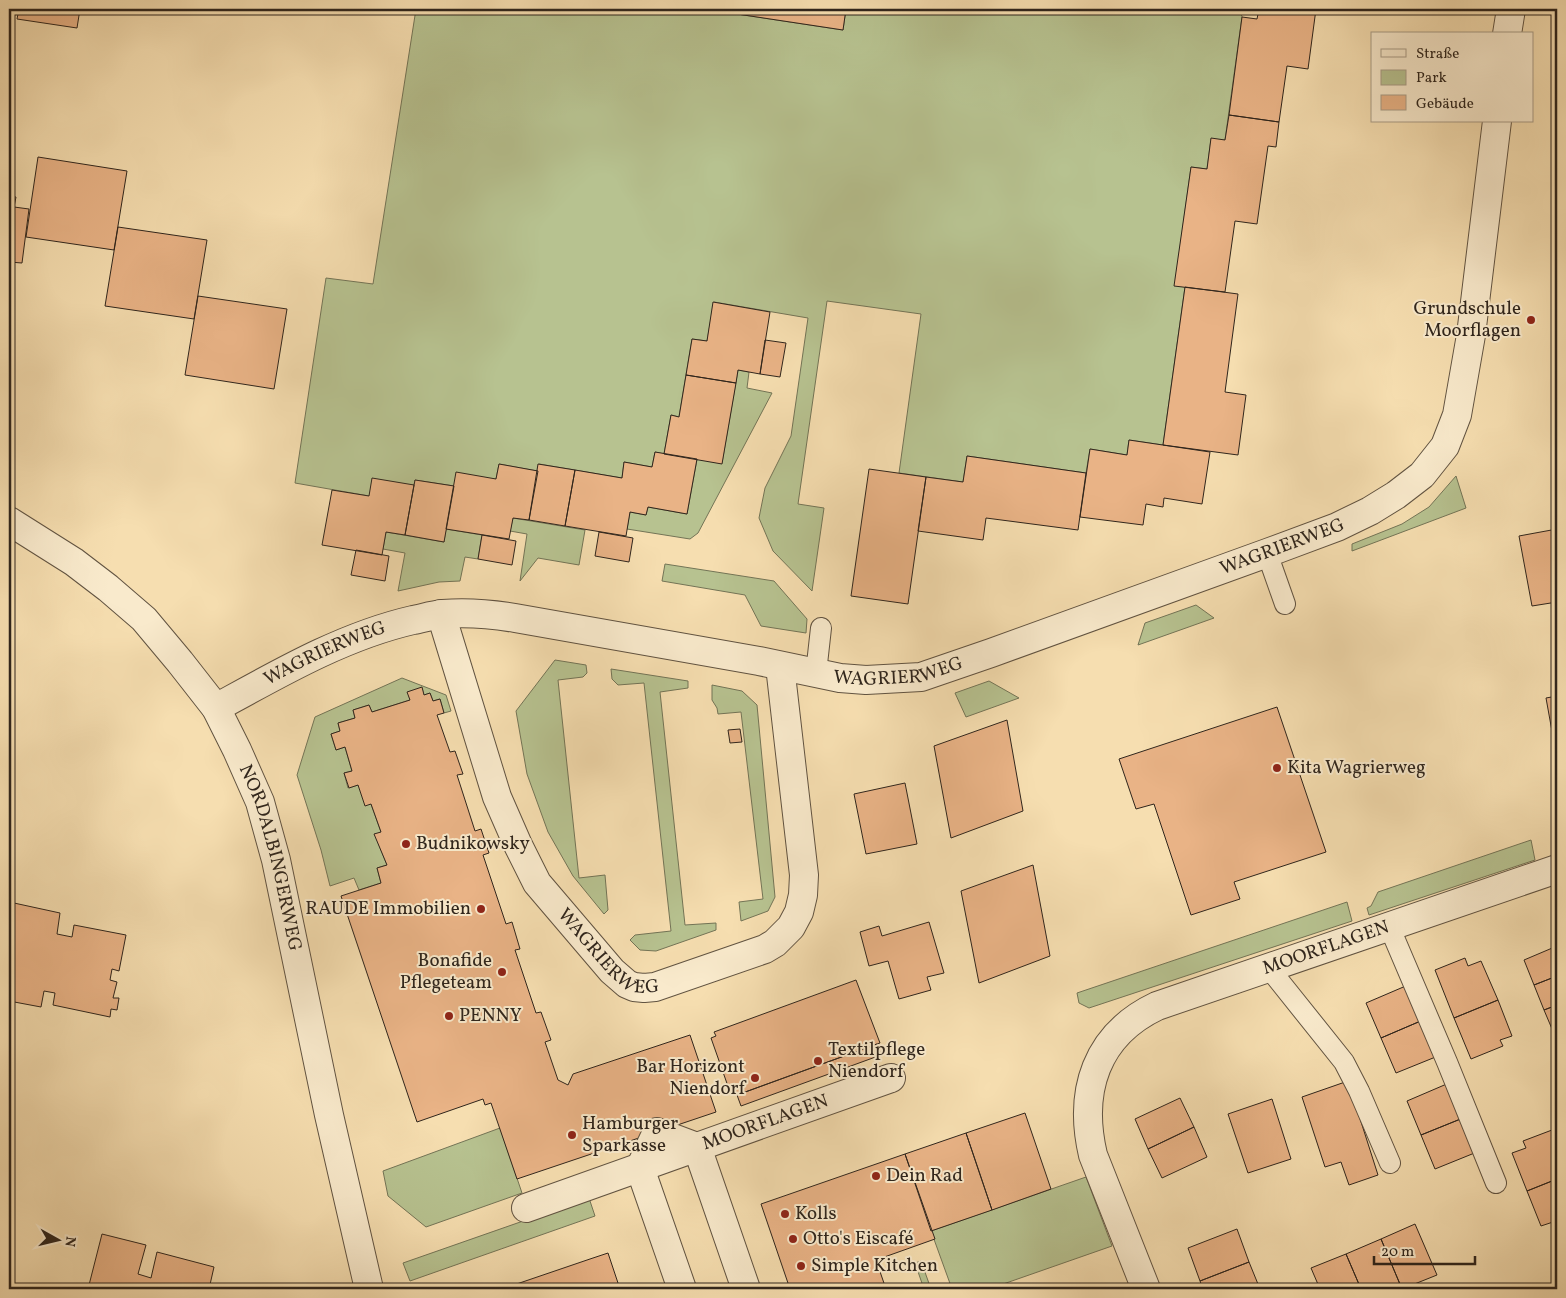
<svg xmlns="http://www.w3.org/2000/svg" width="1566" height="1298" font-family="Vollkorn,serif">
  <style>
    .green { fill: #b7c290; stroke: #737456 }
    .building { fill: #e9b386; stroke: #2f251c }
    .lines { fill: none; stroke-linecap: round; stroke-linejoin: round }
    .service-casing { stroke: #615341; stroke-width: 22 }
    .pedestrian-casing { stroke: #615341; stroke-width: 30 }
    .minor-casing { stroke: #615341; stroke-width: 30 }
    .tertiary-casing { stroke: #615341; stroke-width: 30 }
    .service { stroke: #f9eacc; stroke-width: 20 }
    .pedestrian { stroke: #f9eacc; stroke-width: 28 }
    .minor { stroke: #f9eacc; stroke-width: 28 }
    .tertiary { stroke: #f9eacc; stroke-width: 28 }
    .poi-dot { fill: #8f2418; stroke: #f9eacc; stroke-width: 2 }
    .labels { text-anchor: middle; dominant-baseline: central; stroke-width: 4; stroke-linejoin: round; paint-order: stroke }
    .poi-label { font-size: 19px; fill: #2f251c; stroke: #f9eacc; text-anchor: start }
    .street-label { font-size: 19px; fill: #2f251c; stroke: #f9eacc }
  </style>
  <rect width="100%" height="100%" fill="#f6deb0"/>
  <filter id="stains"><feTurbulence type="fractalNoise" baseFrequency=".004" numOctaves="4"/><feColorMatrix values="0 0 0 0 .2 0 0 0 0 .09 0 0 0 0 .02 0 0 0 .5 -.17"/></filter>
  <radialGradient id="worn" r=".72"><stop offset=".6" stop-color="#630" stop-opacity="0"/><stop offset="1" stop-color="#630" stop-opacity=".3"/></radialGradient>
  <path class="green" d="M416 9H539L558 12 559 9H704L843 30 846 9H1240L1242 17 1225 140 1211 139 1207 169 1191 167 1175 285 1185 287 1163 445 1129 440 1127 455 1090 449 1086 473 967 456 963 482 899 473 921 314 827 301 798 504 824 508 812 591 773 551 759 518 765 488 791 436 808 318 714 302 707 341 692 339 679 417 671 415 664 454 655 452 652 467 624 462 622 478 539 464 537 471 499 464 496 479 454 486 415 480 414 485 369 496 295 483 326 278 373 284Z
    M738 370 749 372 747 388 772 393 698 533 690 539 627 529 630 512 646 515 648 507 687 514 697 459 722 463Z
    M1456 476 1466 508 1352 551V544L1402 524 1429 507Z
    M513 518 585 530 579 565 538 558 520 581 527 534 510 531Z
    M446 529 482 535 478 559 465 557 460 581 439 582 398 591 405 553 383 549 386 532 444 542Z
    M665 564 774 581 807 619 806 633 761 626 745 595 662 581Z
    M1196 605 1214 618 1138 645 1145 623Z
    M555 660 586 665 587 673 583 677 558 680 579 878 605 875 608 910 604 914 573 876 548 832 527 774 516 711Z
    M611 669 688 681V688L660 692 685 925 716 923V930L656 951 640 950 630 940 635 935 671 931 644 683 618 685 612 679Z
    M402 678 446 695 451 711 444 713 440 699 433 701 430 693 424 695 422 688 408 692 410 700 372 712 369 705 353 710 355 718 338 723 340 731 331 734 336 750 345 747 352 771 344 773 348 788 358 785 371 804 381 832 375 835 387 865 377 868 381 883 359 890 354 878 330 886 321 850 297 775 315 717Z
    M989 681 1019 698 966 717 955 693Z
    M712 685 742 691 757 705 775 897 768 911 741 921 739 902 763 899 741 712 718 714 717 708 712 700Z
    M1531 840 1535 860 1369 915 1367 908 1371 906 1378 892Z
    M1347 902 1352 921 1089 1008 1079 1003 1077 993Z
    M500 1128 522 1193 426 1227 388 1196 383 1171Z
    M1086 1177 1112 1246 989 1289H952L931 1231Z
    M589 1198 595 1216 410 1281 403 1263Z
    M921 1261 931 1289H924L915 1263Z"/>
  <path class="building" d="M19 9H80L77 28 17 19Z
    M704 9H846L843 30Z
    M1259 9H1316L1308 69 1287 66 1279 122 1229 115 1242 17 1257 19Z
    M1557 104V131H1554Z
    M1229 115 1279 122 1276 147 1268 146 1257 224 1235 221 1225 292 1174 286 1191 167 1207 169 1211 138 1225 140Z
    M38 157 127 171 114 250 26 237Z
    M9 196 16 197 14 207 29 209 22 263 9 262V265Z
    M118 227 207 240 194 319 105 306Z
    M1185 287 1238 294 1225 392 1246 395 1238 455 1163 445Z
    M198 296 287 309 274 389 185 375Z
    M713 302 770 312 760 374 738 370 736 383 686 375 692 339 707 341Z
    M765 340 786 343 780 377 760 374Z
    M686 375 736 383 722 464 664 454 671 415 679 417Z
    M1129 440 1210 452 1202 504 1164 498 1163 507 1146 504 1143 525 1080 517 1090 449 1127 455Z
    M655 452 697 459 687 514 648 507 646 515 630 512 626 536 565 526 575 470 622 478 624 462 652 467Z
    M967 456 1086 473 1078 530 986 518 983 540 918 531 926 477 963 482Z
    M499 464 538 471 529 520 513 518 509 539 446 529 456 472 496 479Z
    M538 464 575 470 565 526 529 520Z
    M869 469 926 477 908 604 851 596Z
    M372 478 414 485 405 535 386 532 382 555 322 545 332 490 369 496Z
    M415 480 454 486 444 542 405 535Z
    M1557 529V602L1532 606 1519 536Z
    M599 532 633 538 629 562 595 556Z
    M482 535 516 541 512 565 478 559Z
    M356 550 389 556 385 581 351 575Z
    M422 687 424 695 430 693 433 701 440 699 444 713 437 715 450 752 455 751 463 774 457 775 475 831 481 829 489 853 483 855 506 924 512 922 520 949 515 950 536 1013 541 1012 551 1040 545 1042 558 1080 568 1085 573 1074 690 1035 716 1112 517 1179 491 1103 485 1105 483 1099 417 1122 341 896 381 883 377 868 387 865 374 834 381 832 371 804 365 806 358 785 349 788 344 773 352 771 345 747 336 750 331 734 340 731 338 723 355 718 353 710 369 705 372 712 410 700 407 692Z
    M1557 696V759L1546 698Z
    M1277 707 1326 852 1234 882 1240 899 1191 915 1154 804 1136 809 1119 759Z
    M1007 720 1023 811 951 838 934 746Z
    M740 729 742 742 730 743 728 730Z
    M905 783 917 844 866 854 854 794Z
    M1033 865 1050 956 979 983 961 891Z
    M14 903 60 913 57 934 72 937 74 925 126 935 119 971 112 969 110 980 117 982 113 998H119L117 1010 111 1009 110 1017 53 1005 55 993 44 991 41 1007 9 1001V930Z
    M929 922 944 973 927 977 931 990 899 999 888 961 869 966 860 932 879 926 882 936Z
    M1557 946V976L1534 985 1524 960Z
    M1465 958 1468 966 1481 961 1498 1000 1454 1018 1435 970Z
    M1557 976V1005L1544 1010 1534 985Z
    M856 980 880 1043 737 1095 735 1090 730 1092 711 1038 716 1036 714 1032Z
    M1408 985 1423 1020 1381 1038 1366 1003Z
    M1498 1000 1512 1036 1500 1040 1503 1046 1471 1059 1454 1018Z
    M1557 1005V1035L1555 1036 1544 1010Z
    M1423 1020 1438 1056 1396 1073 1381 1038Z
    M877 1044 881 1055 741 1106 737 1095Z
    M1348 1081 1378 1175 1349 1185 1341 1162 1325 1167 1302 1097Z
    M1449 1083 1463 1118 1421 1135 1407 1101Z
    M1180 1098 1194 1127 1148 1149 1135 1119Z
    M1272 1099 1291 1159 1248 1173 1228 1114Z
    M1025 1113 1051 1189 992 1210 966 1133Z
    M1463 1118 1477 1152 1435 1169 1421 1135Z
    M1194 1127 1207 1157 1162 1178 1148 1149Z
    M1552 1130 1557 1144V1179L1527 1191 1512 1153 1526 1148 1523 1141Z
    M966 1133 992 1210 931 1231 905 1154Z
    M905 1154 935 1239 876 1260 886 1289H790L761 1204Z
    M1557 1179V1228H1556L1553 1222 1541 1226 1527 1191Z
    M1415 1224 1437 1275 1402 1289 1381 1239Z
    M1237 1229 1249 1262 1200 1281 1188 1248Z
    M102 1234 146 1245 138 1274 151 1278 157 1252 214 1267 209 1289H88Z
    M1381 1239 1402 1289H1361L1346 1254Z
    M608 1253 620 1289H502L590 1259Z
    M1346 1254 1361 1289H1320L1311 1268Z
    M1249 1262 1260 1289H1203L1200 1281Z"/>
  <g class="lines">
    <defs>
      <path id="service" d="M1267 553 1285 604
        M816 673 821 628
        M1389 926 1447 1062 1496 1183
        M1268 967 1344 1062 1359 1091 1390 1163"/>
      <g id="pedestrian">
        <path id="s1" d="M526 1208 891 1078"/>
        <path d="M682 1289 640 1168 657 1132 697 1147 746 1289"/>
      </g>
      <g id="minor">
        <path d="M1507 34 1511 9"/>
        <path id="s2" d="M441 614 497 797 518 845 537 883 612 971 627 984 634 987 644 988 655 987 765 949 775 943 791 927 799 912 803 895 804 875 780 666"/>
        <path id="s3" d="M216 708C278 674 343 636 413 620 423 618 433 615 443 614 467 612 491 614 515 618L759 661 840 678 866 680 921 677 991 653 1267 553 1337 527 1370 511 1396 495 1422 475 1445 446 1457 415 1471 335 1497 121"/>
        <path id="s4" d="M1146 1289 1093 1155C1078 1091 1096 1035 1157 1006L1557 869"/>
      </g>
      <g id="tertiary">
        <path id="s5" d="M9 521 74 562 108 588 144 619 180 662 216 708 237 750 260 802 276 860 329 1115 369 1289"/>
      </g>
    </defs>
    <use href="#service" class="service-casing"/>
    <use href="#pedestrian" class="pedestrian-casing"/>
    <use href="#minor" class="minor-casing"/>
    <use href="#tertiary" class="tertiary-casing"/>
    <use href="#service" class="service"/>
    <use href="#pedestrian" class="pedestrian"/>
    <use href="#minor" class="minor"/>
    <use href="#tertiary" class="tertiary"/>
  </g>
  <g class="poi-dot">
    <circle cx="1531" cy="320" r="5"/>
    <circle cx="1277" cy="768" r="5"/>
    <circle cx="406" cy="844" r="5"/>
    <circle cx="481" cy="909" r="5"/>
    <circle cx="502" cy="972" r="5"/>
    <circle cx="449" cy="1016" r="5"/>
    <circle cx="818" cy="1061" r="5"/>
    <circle cx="755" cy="1078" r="5"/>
    <circle cx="572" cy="1135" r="5"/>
    <circle cx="876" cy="1176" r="5"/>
    <circle cx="785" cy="1214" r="5"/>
    <circle cx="793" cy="1239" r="5"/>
    <circle cx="801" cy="1266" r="5"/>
  </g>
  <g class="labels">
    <g class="poi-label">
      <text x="1521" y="309" text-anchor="end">Grundschule<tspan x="1521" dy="22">Moorflagen</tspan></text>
      <text x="1287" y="768">Kita Wagrierweg</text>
      <text x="416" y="844">Budnikowsky</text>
      <text x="471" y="909" text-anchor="end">RAUDE Immobilien</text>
      <text x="492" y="961" text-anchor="end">Bonafide<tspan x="492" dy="22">Pflegeteam</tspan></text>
      <text x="459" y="1016">PENNY</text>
      <text x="828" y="1050">Textilpflege<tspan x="828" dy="22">Niendorf</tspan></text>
      <text x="745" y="1067" text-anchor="end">Bar Horizont<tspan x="745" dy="22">Niendorf</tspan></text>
      <text x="582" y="1124">Hamburger<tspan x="582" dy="22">Sparkasse</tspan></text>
      <text x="886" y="1176">Dein Rad</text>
      <text x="795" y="1214">Kolls</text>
      <text x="803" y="1239">Otto's Eiscafé</text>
      <text x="811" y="1266">Simple Kitchen</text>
    </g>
    <g class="street-label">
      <text stroke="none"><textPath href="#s3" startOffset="1115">WAGRIERWEG</textPath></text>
      <text stroke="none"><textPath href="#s3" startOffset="122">WAGRIERWEG</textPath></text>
      <text stroke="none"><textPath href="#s3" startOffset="709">WAGRIERWEG</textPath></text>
      <text stroke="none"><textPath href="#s5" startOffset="442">NORDALBINGERWEG</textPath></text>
      <text stroke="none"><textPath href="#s2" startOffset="389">WAGRIERWEG</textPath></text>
      <text stroke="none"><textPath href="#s4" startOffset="500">MOORFLAGEN</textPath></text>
      <text stroke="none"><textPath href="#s1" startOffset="254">MOORFLAGEN</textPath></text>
    </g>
  </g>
  <rect width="1566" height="1298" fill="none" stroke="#f6deb0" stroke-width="30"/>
  <rect x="10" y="10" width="1546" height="1278" fill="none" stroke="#2f251c" stroke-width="2.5"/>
  <rect x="15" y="15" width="1536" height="1268" fill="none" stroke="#2f251c"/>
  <rect x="1371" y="32" width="162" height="90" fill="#f9eacc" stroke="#a89b86"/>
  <rect x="1381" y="49" width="25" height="8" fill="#f9eacc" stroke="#a89b86"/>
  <text x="1416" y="58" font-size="15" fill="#2f251c">Straße</text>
  <rect x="1381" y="70" width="25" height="15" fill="#b7c290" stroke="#a89b86"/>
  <text x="1416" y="82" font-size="15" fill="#2f251c">Park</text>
  <rect x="1381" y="95" width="25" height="15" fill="#e9b386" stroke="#a89b86"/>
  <text x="1416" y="108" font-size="15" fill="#2f251c">Gebäude</text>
  <g transform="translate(58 1240) rotate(98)" stroke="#f9eacc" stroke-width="4" paint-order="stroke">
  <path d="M0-4L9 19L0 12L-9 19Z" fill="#2f251c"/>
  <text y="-8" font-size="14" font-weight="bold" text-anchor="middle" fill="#2f251c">N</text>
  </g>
  <path d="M1374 1256v8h101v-8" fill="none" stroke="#2f251c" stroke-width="2.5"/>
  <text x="1381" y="1256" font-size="15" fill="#2f251c" stroke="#f9eacc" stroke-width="4" paint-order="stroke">20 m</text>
  <rect width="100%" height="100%" filter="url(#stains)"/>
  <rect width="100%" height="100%" fill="url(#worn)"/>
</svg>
